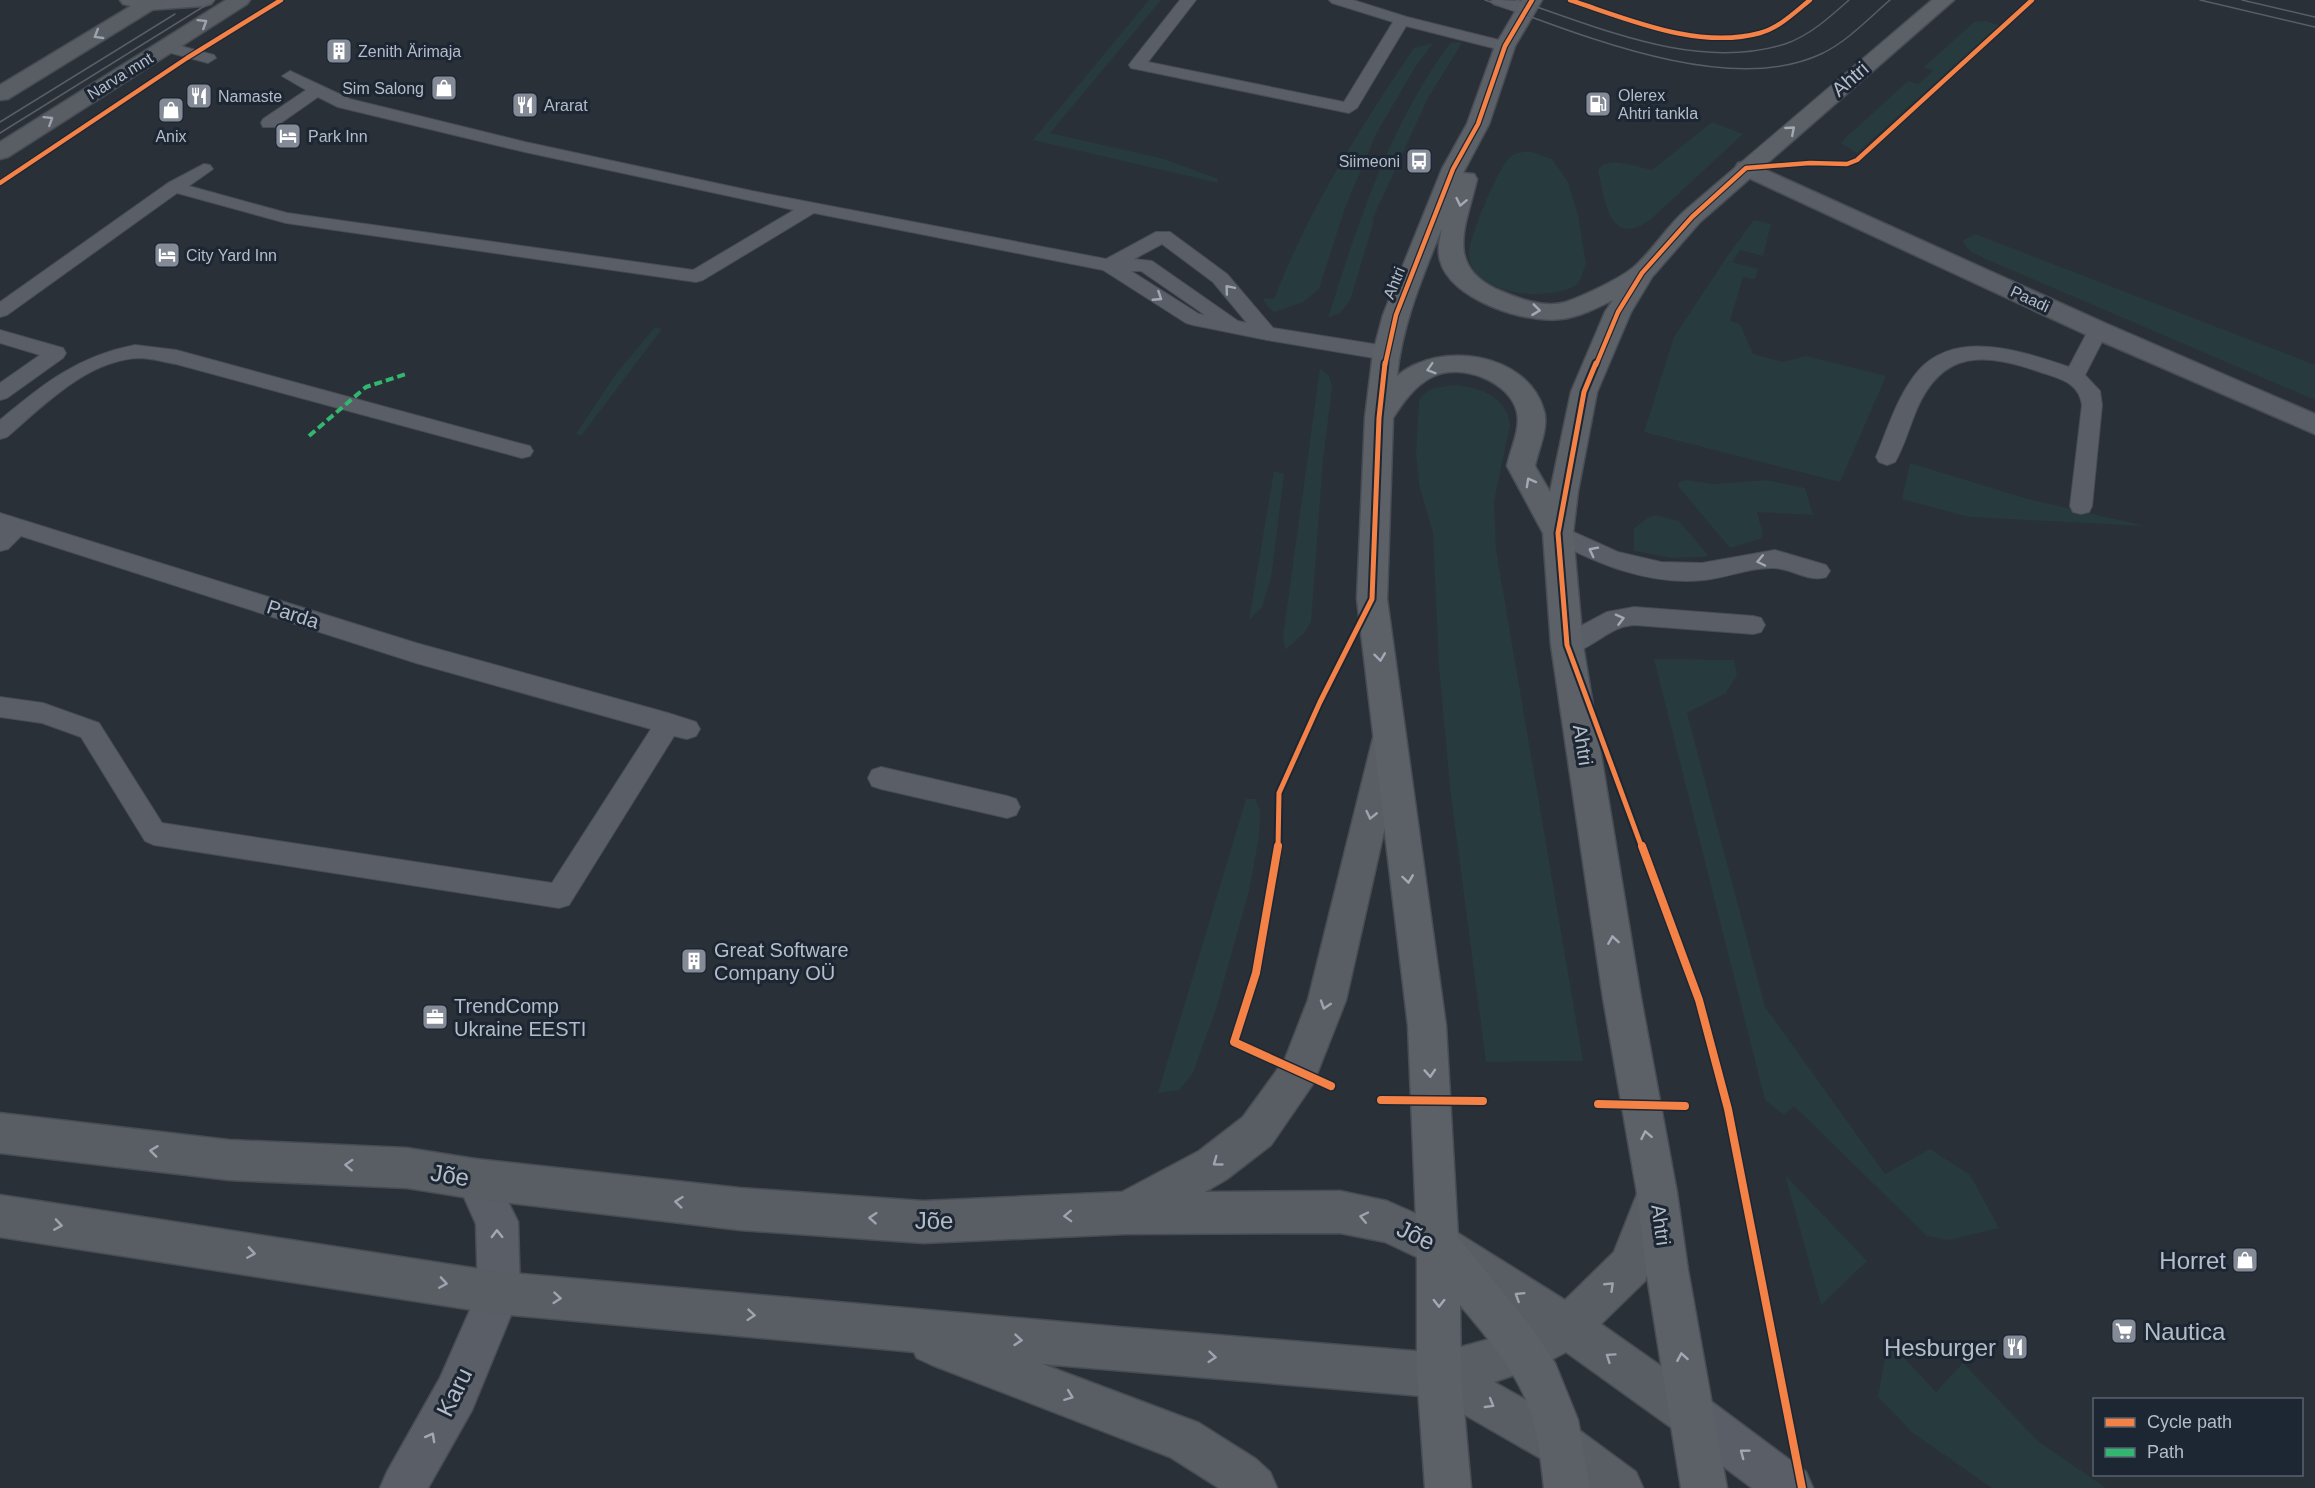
<svg xmlns="http://www.w3.org/2000/svg" width="2315" height="1488" font-family="Helvetica,sans-serif">
  <style>
    .green { fill: #273a3e }
    .lines { fill: none; stroke-linecap: round; stroke-linejoin: round }
    .service-casing { stroke: #484c53; stroke-width: 2 }
    .minor-casing { stroke: #484c53; stroke-width: 3 }
    .tertiary-casing { stroke: #484c53; stroke-width: 3 }
    .secondary-casing { stroke: #484c53; stroke-width: 3 }
    .primary-casing { stroke: #484c55; stroke-width: 3 }
    .service { fill: #5a5e66; fill-rule: evenodd }
    .minor { fill: #5a5e66; fill-rule: evenodd }
    .tertiary { fill: #5a5e66; fill-rule: evenodd }
    .secondary { fill: #595d64; fill-rule: evenodd }
    .primary { fill: #5c6168; fill-rule: evenodd }
    .tram { stroke: #595d64; stroke-width: 1.5 }
    .quiet { stroke: #33b770; stroke-width: 4; stroke-dasharray: 8 4; stroke-linecap: butt }
    .cycleway-far2-casing { stroke: #1d2633; stroke-width: 7 }
    .cycleway-far1-casing { stroke: #1d2633; stroke-width: 9 }
    .cycleway-casing { stroke: #1d2633; stroke-width: 11 }
    .cycleway-far2 { stroke: #f48246; stroke-width: 4.5 }
    .cycleway-far1 { stroke: #f48246; stroke-width: 5 }
    .cycleway { stroke: #f48246; stroke-width: 8 }
    .oneway { stroke: #9da4b0 }
    .oneway2 { stroke: #a2aab6 }
    .oneway3 { stroke: #a2a9b5 }
    .labels { text-anchor: middle; dominant-baseline: central; stroke-width: 6; stroke-linejoin: round; paint-order: stroke }
    .far-poi-label { font-size: 16px; fill: #b4bcc9; stroke: #1d2633; text-anchor: start }
    .far-street-label { font-size: 16px; fill: #b4bcc9; stroke: #1d2633 }
    .street-label { font-size: 20px; fill: #b4bcc9; stroke: #1d2633 }
    .poi-label { font-size: 20px; fill: #b4bcc9; stroke: #1d2633; text-anchor: start }
    .near-street-label { font-size: 24px; fill: #b4bcc9; stroke: #1d2633 }
    .near-poi-label { font-size: 24px; fill: #b4bcc9; stroke: #1d2633; text-anchor: end }
  </style>
  <rect width="100%" height="100%" fill="#2a3038"/>
  <path class="green" d="M1149 0H1161L1050 133 1164 159 1218 179V183L1033 140Z
    M1985 21 1999 25 1857 153 1840 143 1908 81 1918 84 1933 71 1924 67 1974 22Z
    M1456 42 1462 43 1428 98 1372 220 1374 221 1350 301 1340 313 1328 318C1358 222 1390 125 1450 43Z
    M1433 43 1414 69 1376 134 1345 208 1319 289 1303 302 1274 312 1266 305 1263 298 1274 299C1308 211 1361 126 1414 48Z
    M1712 122 1743 134 1650 220C1608 249 1605 199 1598 170 1608 155 1636 167 1652 170Z
    M1532 152 1552 159 1568 182 1578 215 1586 264 1579 283C1552 303 1472 297 1469 255 1468 239 1498 168 1510 157 1516 151 1525 152 1532 152Z
    M1754 220 1771 224 1763 256 1740 250 1732 262 1758 269 1755 279 1743 277 1730 321 1740 324 1753 354 1783 362 1806 356 1886 376 1840 482 1644 432 1674 337 1728 255Z
    M1975 234 2315 365V400L1988 260 1970 251 1962 241Z
    M655 327 662 329 581 436 576 434 615 375Z
    M1320 368 1329 376 1332 387 1323 460 1311 622 1304 633 1285 650 1283 637Z
    M1457 385C1482 388 1507 398 1510 425L1494 502 1496 550 1583 1061 1486 1062 1450 788 1439 665 1433 533 1419 484 1416 453 1419 401C1426 387 1443 386 1457 385Z
    M1910 463 2028 499 2145 526 1969 517 1902 499Z
    M1274 471 1284 474 1271 578 1262 607 1249 620Z
    M1686 480 1713 484 1766 480 1805 488 1813 515 1757 512 1763 534 1760 539 1730 548 1678 486 1679 482Z
    M1655 515 1679 521 1708 555 1705 557 1672 558 1634 551V528L1648 518Z
    M1654 659 1734 660 1737 675 1726 693 1687 713 1765 1007 1885 1174 1930 1149 1970 1175 1999 1228 1949 1240 1927 1236 1794 1106 1784 1115 1765 1100Z
    M1246 799H1255L1260 810 1259 837 1249 891 1216 1009 1193 1073 1179 1090 1158 1093Z
    M1785 1175 1867 1261 1821 1305Z
    M1888 1341 1936 1392 1963 1363 2039 1442 2106 1488H1992L1913 1433 1878 1397Z"/>
  <g class="lines">
    <defs>
      <path id="service" d="M1180 0H1196L1148 62 1344 102 1393 22 1332 3 1329 0H1353L1407 17 1511 43 1513 46 1505 51 1406 26 1357 108 1349 113 1131 68 1129 65 1131 62Z
        M166 42 214 55 216 58 208 63 160 50 158 47Z
        M290 71 350 99 525 142 752 191 1106 259 1156 232H1170L1227 274 1273 328 1386 346 1393 348 1396 353 1393 358 1386 360 1267 340 1193 325 1186 323 1103 270 814 213 703 280 696 282 286 223 177 193 7 315 0 317V302L168 183 204 164 210 165 213 169 189 186 287 213 693 270 794 210 525 152 338 107 318 97 275 127H263L261 123 263 119 306 90 282 76ZM1162 244 1213 282 1247 323 1238 321 1152 261 1134 259ZM1131 271H1141L1205 315 1199 314Z
        M2098 324 2105 325 2108 330 2085 375 2100 391 2102 405 2092 506 2089 512 2081 514 2073 512 2070 506 2082 405C2079 383 2061 379 2043 373 1985 353 1943 348 1916 411 1909 428 1904 447 1895 462L1887 465 1879 462 1876 457C1888 428 1898 394 1919 370 1957 328 2024 352 2069 367L2091 325Z
        M0 330 63 348 66 353 63 358 7 398 0 400V383L40 355 0 343Z
        M135 345 176 350 522 444 530 446 533 451 530 456 522 458 176 364C164 362 151 358 139 358 87 360 43 406 7 437L0 439V420C43 384 78 356 135 345Z
        M0 513 416 643 668 713 696 722 700 729 696 736 687 739 674 736 569 905 559 908 154 845 145 841 81 737 42 723 0 717V697L43 703 99 723 162 823 552 883 651 729 416 663 21 536 8 549 0 551Z
        M1558 525 1618 552 1661 562 1702 563 1775 550 1826 565 1830 571 1826 577C1809 583 1791 568 1773 568 1750 567 1727 578 1704 580 1649 586 1598 564 1550 539L1547 533 1550 527Z
        M1634 607 1753 616 1761 618 1765 625 1761 632 1753 634 1634 625C1629 626 1624 626 1620 628 1600 635 1580 659 1558 652L1555 645 1558 638 1607 612Z
        M881 767 1007 796 1016 799 1020 807 1016 815 1007 818 881 789 872 786 868 778 872 770Z"/>
      <path id="minor" d="M1491 0C1505 0 1527 0 1536 8L1533 12 1526 14 1494 4Z
        M1746 161 2107 324 2315 414V434L2089 336 1738 173 1735 168 1738 163Z
        M476 1159 490 1165 518 1222 520 1293 472 1410 428 1488H380L387 1472 440 1378 478 1292 476 1224 456 1179 462 1165Z"/>
      <path id="tertiary" d="M120 0H214L211 4 204 6 148 10 123 4Z
        M1692 1393 1708 1399 1806 1472 1813 1488H1752L1676 1431 1670 1415 1676 1399Z"/>
      <path id="secondary" d="M141 0H165L162 4 8 99 0 100V85Z
        M226 0H250L247 4 8 157 0 159V142Z
        M1389 724 1401 728 1405 738 1346 1000 1313 1084 1271 1145 1227 1179 1205 1192 1340 1191 1387 1201 1453 1230 1565 1300 1614 1252 1643 1179 1657 1173 1671 1179 1677 1193 1645 1281 1601 1324 1708 1399 1714 1415 1708 1431 1692 1437 1676 1431 1566 1352 1538 1367 1494 1382 1579 1430 1636 1472 1643 1488H1582L1547 1462 1434 1397 1042 1364 1199 1423 1256 1459 1270 1472 1277 1488H1219L1170 1457 932 1365 917 1358 914 1352 499 1314 0 1237V1195L499 1272 1119 1327 1439 1353 1515 1332 1527 1326 1423 1260 1385 1242 1340 1233 1126 1234 923 1243 740 1230 476 1199 407 1188 229 1180 0 1153V1113L229 1140 407 1148 476 1159 740 1188 923 1201 1122 1192 1199 1151 1243 1117 1285 1059 1308 1000 1373 738 1377 728Z"/>
      <path id="primary" d="M1522 0H1542L1515 46 1489 124 1463 173 1474 174 1477 179C1467 224 1444 264 1496 289 1517 298 1544 309 1566 302 1583 296 1622 278 1635 266 1654 249 1667 226 1687 209 1768 139 1850 70 1932 0H1954L1700 222 1652 277 1631 312 1597 392 1578 491 1573 533 1583 645 1641 998 1677 1193 1688 1270 1727 1488H1681L1646 1270 1637 1193 1603 998 1551 645 1543 533 1507 466C1510 450 1521 429 1517 412 1510 381 1461 363 1434 376 1415 385 1403 402 1393 418L1387 599 1446 1026 1458 1237 1529 1324 1555 1363 1578 1420 1590 1488H1544C1541 1460 1538 1432 1528 1405 1514 1368 1485 1335 1460 1305L1461 1375 1471 1488H1425L1417 1375V1245L1408 1026 1357 599 1365 418 1373 353 1383 315 1442 169 1467 124 1495 46ZM1442 228C1440 238 1437 249 1440 260 1449 299 1525 324 1561 319 1579 317 1597 308 1613 300L1605 312 1571 392 1550 492 1535 466C1538 450 1549 428 1544 411 1528 352 1439 340 1397 376 1402 324 1423 276 1442 228Z"/>
    </defs>
    <use href="#service" class="service-casing"/>
    <use href="#minor" class="minor-casing"/>
    <use href="#tertiary" class="tertiary-casing"/>
    <use href="#secondary" class="secondary-casing"/>
    <use href="#primary" class="primary-casing"/>
    <use href="#service" class="service"/>
    <use href="#minor" class="minor"/>
    <use href="#tertiary" class="tertiary"/>
    <use href="#secondary" class="secondary"/>
    <use href="#primary" class="primary"/>
    <path class="tram" d="M1485 0C1577 33 1727 98 1821 54 1847 42 1869 18 1890 0
      M1516 0C1599 27 1696 72 1785 44 1809 36 1830 17 1849 0
      M2200 0 2315 27
      M2242 0 2315 17
      M0 122 175 14
      M0 133 214 0"/>
    <path class="quiet" d="M309 436 366 387 406 374"/>
    <defs>
      <path id="cycleway-far2" d="M1570 0C1628 19 1698 50 1760 33 1779 28 1795 12 1810 0
        M0 183 187 58 281 0
        M1385 365 1396 315 1453 169 1478 124 1505 46 1532 0
        M1596 365 1618 312 1642 273 1692 217 1746 168 1810 163 1847 164 1857 160 2032 0"/>
      <path id="cycleway-far1" d="M1596 363 1584 392 1558 533 1567 645 1642 848
        M1278 848 1279 793 1320 702 1372 599 1379 418 1385 363"/>
      <path id="cycleway" d="M1278 846 1256 973 1234 1042 1331 1086
        M1642 846 1699 1000 1728 1109 1802 1488
        M1381 1100 1483 1101
        M1598 1104 1685 1106"/>
    </defs>
    <use href="#cycleway-far2" class="cycleway-far2-casing"/>
    <use href="#cycleway-far1" class="cycleway-far1-casing"/>
    <use href="#cycleway" class="cycleway-casing"/>
    <use href="#cycleway-far2" class="cycleway-far2"/>
    <use href="#cycleway-far1" class="cycleway-far1"/>
    <use href="#cycleway" class="cycleway"/>
  </g>
  <defs><path id="oneway-chevron" d="M-2-3.5L2.5 0L-2 3.5" fill="none" stroke-width="1.6" stroke-linecap="round" stroke-linejoin="round" transform="scale(1.5)"/></defs>
  <g class="oneway">
    <use href="#oneway-chevron" transform="translate(203 23) rotate(-32)"/>
    <use href="#oneway-chevron" transform="translate(98 35) rotate(149)"/>
    <use href="#oneway-chevron" transform="translate(49 120) rotate(-32)"/>
    <use href="#oneway-chevron" transform="translate(1371 815) rotate(103)"/>
    <use href="#oneway-chevron" transform="translate(1325 1005) rotate(108)"/>
    <use href="#oneway-chevron" transform="translate(154 1151) rotate(-173)"/>
    <use href="#oneway-chevron" transform="translate(1217 1162) rotate(144)"/>
    <use href="#oneway-chevron" transform="translate(349 1165) rotate(-177)"/>
    <use href="#oneway-chevron" transform="translate(679 1202) rotate(-174)"/>
    <use href="#oneway-chevron" transform="translate(1068 1216) rotate(178)"/>
    <use href="#oneway-chevron" transform="translate(1364 1217) rotate(-168)"/>
    <use href="#oneway-chevron" transform="translate(873 1218) rotate(-176)"/>
    <use href="#oneway-chevron" transform="translate(58 1225) rotate(9)"/>
    <use href="#oneway-chevron" transform="translate(251 1253) rotate(9)"/>
    <use href="#oneway-chevron" transform="translate(443 1283) rotate(9)"/>
    <use href="#oneway-chevron" transform="translate(1610 1286) rotate(-44)"/>
    <use href="#oneway-chevron" transform="translate(1519 1296) rotate(-148)"/>
    <use href="#oneway-chevron" transform="translate(557 1298) rotate(5)"/>
    <use href="#oneway-chevron" transform="translate(751 1315) rotate(5)"/>
    <use href="#oneway-chevron" transform="translate(1018 1340) rotate(5)"/>
    <use href="#oneway-chevron" transform="translate(1212 1357) rotate(5)"/>
    <use href="#oneway-chevron" transform="translate(1610 1357) rotate(-145)"/>
    <use href="#oneway-chevron" transform="translate(1069 1396) rotate(21)"/>
    <use href="#oneway-chevron" transform="translate(1490 1404) rotate(30)"/>
  </g>
  <g class="oneway2">
    <use href="#oneway-chevron" transform="translate(1791 130) rotate(-41)"/>
    <use href="#oneway-chevron" transform="translate(1461 202) rotate(102)"/>
    <use href="#oneway-chevron" transform="translate(1536 310) rotate(7)"/>
    <use href="#oneway-chevron" transform="translate(1431 369) rotate(163)"/>
    <use href="#oneway-chevron" transform="translate(1530 482) rotate(-119)"/>
    <use href="#oneway-chevron" transform="translate(1380 657) rotate(83)"/>
    <use href="#oneway-chevron" transform="translate(1408 879) rotate(82)"/>
    <use href="#oneway-chevron" transform="translate(1613 940) rotate(-99)"/>
    <use href="#oneway-chevron" transform="translate(1430 1073) rotate(86)"/>
    <use href="#oneway-chevron" transform="translate(1646 1135) rotate(-101)"/>
    <use href="#oneway-chevron" transform="translate(1439 1303) rotate(90)"/>
    <use href="#oneway-chevron" transform="translate(1682 1357) rotate(-100)"/>
  </g>
  <g class="oneway3">
    <use href="#oneway-chevron" transform="translate(1229 289) rotate(-130)"/>
    <use href="#oneway-chevron" transform="translate(1158 297) rotate(33)"/>
    <use href="#oneway-chevron" transform="translate(1593 551) rotate(-153)"/>
    <use href="#oneway-chevron" transform="translate(1761 561) rotate(168)"/>
    <use href="#oneway-chevron" transform="translate(1620 619) rotate(-14)"/>
    <use href="#oneway-chevron" transform="translate(497 1234) rotate(-91)"/>
    <use href="#oneway-chevron" transform="translate(431 1437) rotate(-61)"/>
    <use href="#oneway-chevron" transform="translate(1744 1453) rotate(-143)"/>
  </g>
  <defs>
    <symbol id="building-square" viewBox="-11 -11 22 22"><rect x="-9" y="-9" width="18" height="18" rx="4" fill="#848b96" stroke="#1d2633"/><path d="M-4-6H4V6H1V3H-1V6H-4ZM-2.5-4.3h1.7v1.8h-1.7ZM.8-4.3h1.7v1.8H.8ZM-2.5-1h1.7V.8h-1.7ZM.8-1h1.7V.8H.8Z" fill="#fff"/></symbol>
    <symbol id="shop-square" viewBox="-11 -11 22 22"><rect x="-9" y="-9" width="18" height="18" rx="4" fill="#848b96" stroke="#1d2633"/><path d="M-5-2.5h2.3a2.7 3.5 0 0 1 5.4 0H5L5.5 6h-11ZM-1.5-2.5h3a1.5 2.3 0 0 0-3 0Z" fill="#fff"/></symbol>
    <symbol id="restaurant-square" viewBox="-11 -11 22 22"><rect x="-9" y="-9" width="18" height="18" rx="4" fill="#848b96" stroke="#1d2633"/><path d="M-5-6h1v4h1v-4h1v4h1v-4h1v5L-1.5 .5V6h-2V.5L-5-1ZM5-6V6H3V1.5H1.5Q1.5-4 5-6Z" fill="#fff"/></symbol>
    <symbol id="fuel-square" viewBox="-11 -11 22 22"><rect x="-9" y="-9" width="18" height="18" rx="4" fill="#848b96" stroke="#1d2633"/><path d="M-5.5-6h7V0h2V4h1.3V-2.5L3-4.5l.8-.8L6-3V5H2.5V1h-1V6h-7ZM-4.2-4.7v3.2H.2V-4.7Z" fill="#fff"/></symbol>
    <symbol id="hotel-square" viewBox="-11 -11 22 22"><rect x="-9" y="-9" width="18" height="18" rx="4" fill="#848b96" stroke="#1d2633"/><path d="M-6-4.5h1.5V1H6V5H4.5V3h-9V5H-6ZM-4 0a1.8 1.8 0 1 1 3.6 0ZM.5 0V-2.5h3Q6-2.5 6 0Z" fill="#fff"/></symbol>
    <symbol id="bus-square" viewBox="-11 -11 22 22"><rect x="-9" y="-9" width="18" height="18" rx="4" fill="#848b96" stroke="#1d2633"/><path d="M-5-6H5V4H4V6H2V4H-2V6H-4V4H-5ZM-3.5-4V0h7V-4ZM-3.5 1.2v1.5H-2V1.2ZM2 1.2v1.5H3.5V1.2Z" fill="#fff"/></symbol>
    <symbol id="office-square" viewBox="-11 -11 22 22"><rect x="-9" y="-9" width="18" height="18" rx="4" fill="#848b96" stroke="#1d2633"/><path d="M-6-3h4V-5.5h4V-3h4V5H-6ZM-1-4.5V-3h2v-1.5ZM-6 0V1H6V0Z" fill="#fff"/></symbol>
    <symbol id="supermarket-square" viewBox="-11 -11 22 22"><rect x="-9" y="-9" width="18" height="18" rx="4" fill="#848b96" stroke="#1d2633"/><path d="M-6-5.5h2.5l.6 2H6L4.5 2H-2.5L-4.4-4H-6ZM-1.5 3.2a1.3 1.3 0 1 0 .1 0ZM3 3.2a1.3 1.3 0 1 0 .1 0Z" fill="#fff"/></symbol>
  </defs>
  <g fill-rule="evenodd">
    <use href="#building-square" x="324" y="36" width="30" height="30"/>
    <use href="#shop-square" x="429" y="73" width="30" height="30"/>
    <use href="#restaurant-square" x="184" y="81" width="30" height="30"/>
    <use href="#fuel-square" x="1583" y="89" width="30" height="30"/>
    <use href="#restaurant-square" x="510" y="90" width="30" height="30"/>
    <use href="#shop-square" x="156" y="95" width="30" height="30"/>
    <use href="#hotel-square" x="273" y="121" width="30" height="30"/>
    <use href="#bus-square" x="1404" y="146" width="30" height="30"/>
    <use href="#hotel-square" x="152" y="240" width="30" height="30"/>
    <use href="#building-square" x="679" y="946" width="30" height="30"/>
    <use href="#office-square" x="420" y="1002" width="30" height="30"/>
    <use href="#shop-square" x="2230" y="1245" width="30" height="30"/>
    <use href="#supermarket-square" x="2109" y="1316" width="30" height="30"/>
    <use href="#restaurant-square" x="2000" y="1332" width="30" height="30"/>
  </g>
  <g class="labels">
    <g class="far-poi-label">
      <text x="358" y="51">Zenith Ärimaja</text>
      <text x="424" y="88" text-anchor="end">Sim Salong</text>
      <text x="1618" y="95">Olerex<tspan x="1618" dy="18">Ahtri tankla</tspan></text>
      <text x="218" y="96">Namaste</text>
      <text x="544" y="105">Ararat</text>
      <text x="171" y="136" text-anchor="middle">Anix</text>
      <text x="308" y="136">Park Inn</text>
      <text x="1400" y="161" text-anchor="end">Siimeoni</text>
      <text x="186" y="255">City Yard Inn</text>
    </g>
    <g class="far-street-label">
      <text transform="translate(120 76) rotate(-32)">Narva mnt</text>
      <text transform="translate(1394 283) rotate(-68)">Ahtri</text>
      <text transform="translate(2030 299) rotate(25)">Paadi</text>
    </g>
    <g class="street-label">
      <text transform="translate(1850 79) rotate(-41)">Ahtri</text>
      <text transform="translate(293 614) rotate(18)">Parda</text>
      <text transform="translate(1583 745) rotate(81)">Ahtri</text>
      <text transform="translate(1661 1225) rotate(82)">Ahtri</text>
    </g>
    <g class="poi-label">
      <text x="714" y="950">Great Software<tspan x="714" dy="23">Company OÜ</tspan></text>
      <text x="454" y="1006">TrendComp<tspan x="454" dy="23">Ukraine EESTI</tspan></text>
    </g>
    <g class="near-street-label">
      <text transform="translate(450 1175) rotate(9)">Jõe</text>
      <text x="934" y="1220">Jõe</text>
      <text transform="translate(1416 1235) rotate(25)">Jõe</text>
      <text transform="translate(454 1392) rotate(-64)">Karu</text>
    </g>
    <g class="near-poi-label">
      <text x="2226" y="1260">Horret</text>
      <text x="2144" y="1331" text-anchor="start">Nautica</text>
      <text x="1996" y="1347">Hesburger</text>
    </g>
  </g>
  <rect x="2093" y="1398" width="210" height="78" fill="#1d2633" stroke="#59626f" stroke-width="1.5"/>
  <rect x="2105" y="1418" width="30" height="9" fill="#f48246" stroke="#59626f" stroke-width="1.5"/>
  <text x="2147" y="1428" font-size="18" fill="#b4bcc9">Cycle path</text>
  <rect x="2105" y="1448" width="30" height="9" fill="#33b770" stroke="#59626f" stroke-width="1.5"/>
  <text x="2147" y="1458" font-size="18" fill="#b4bcc9">Path</text>
</svg>
